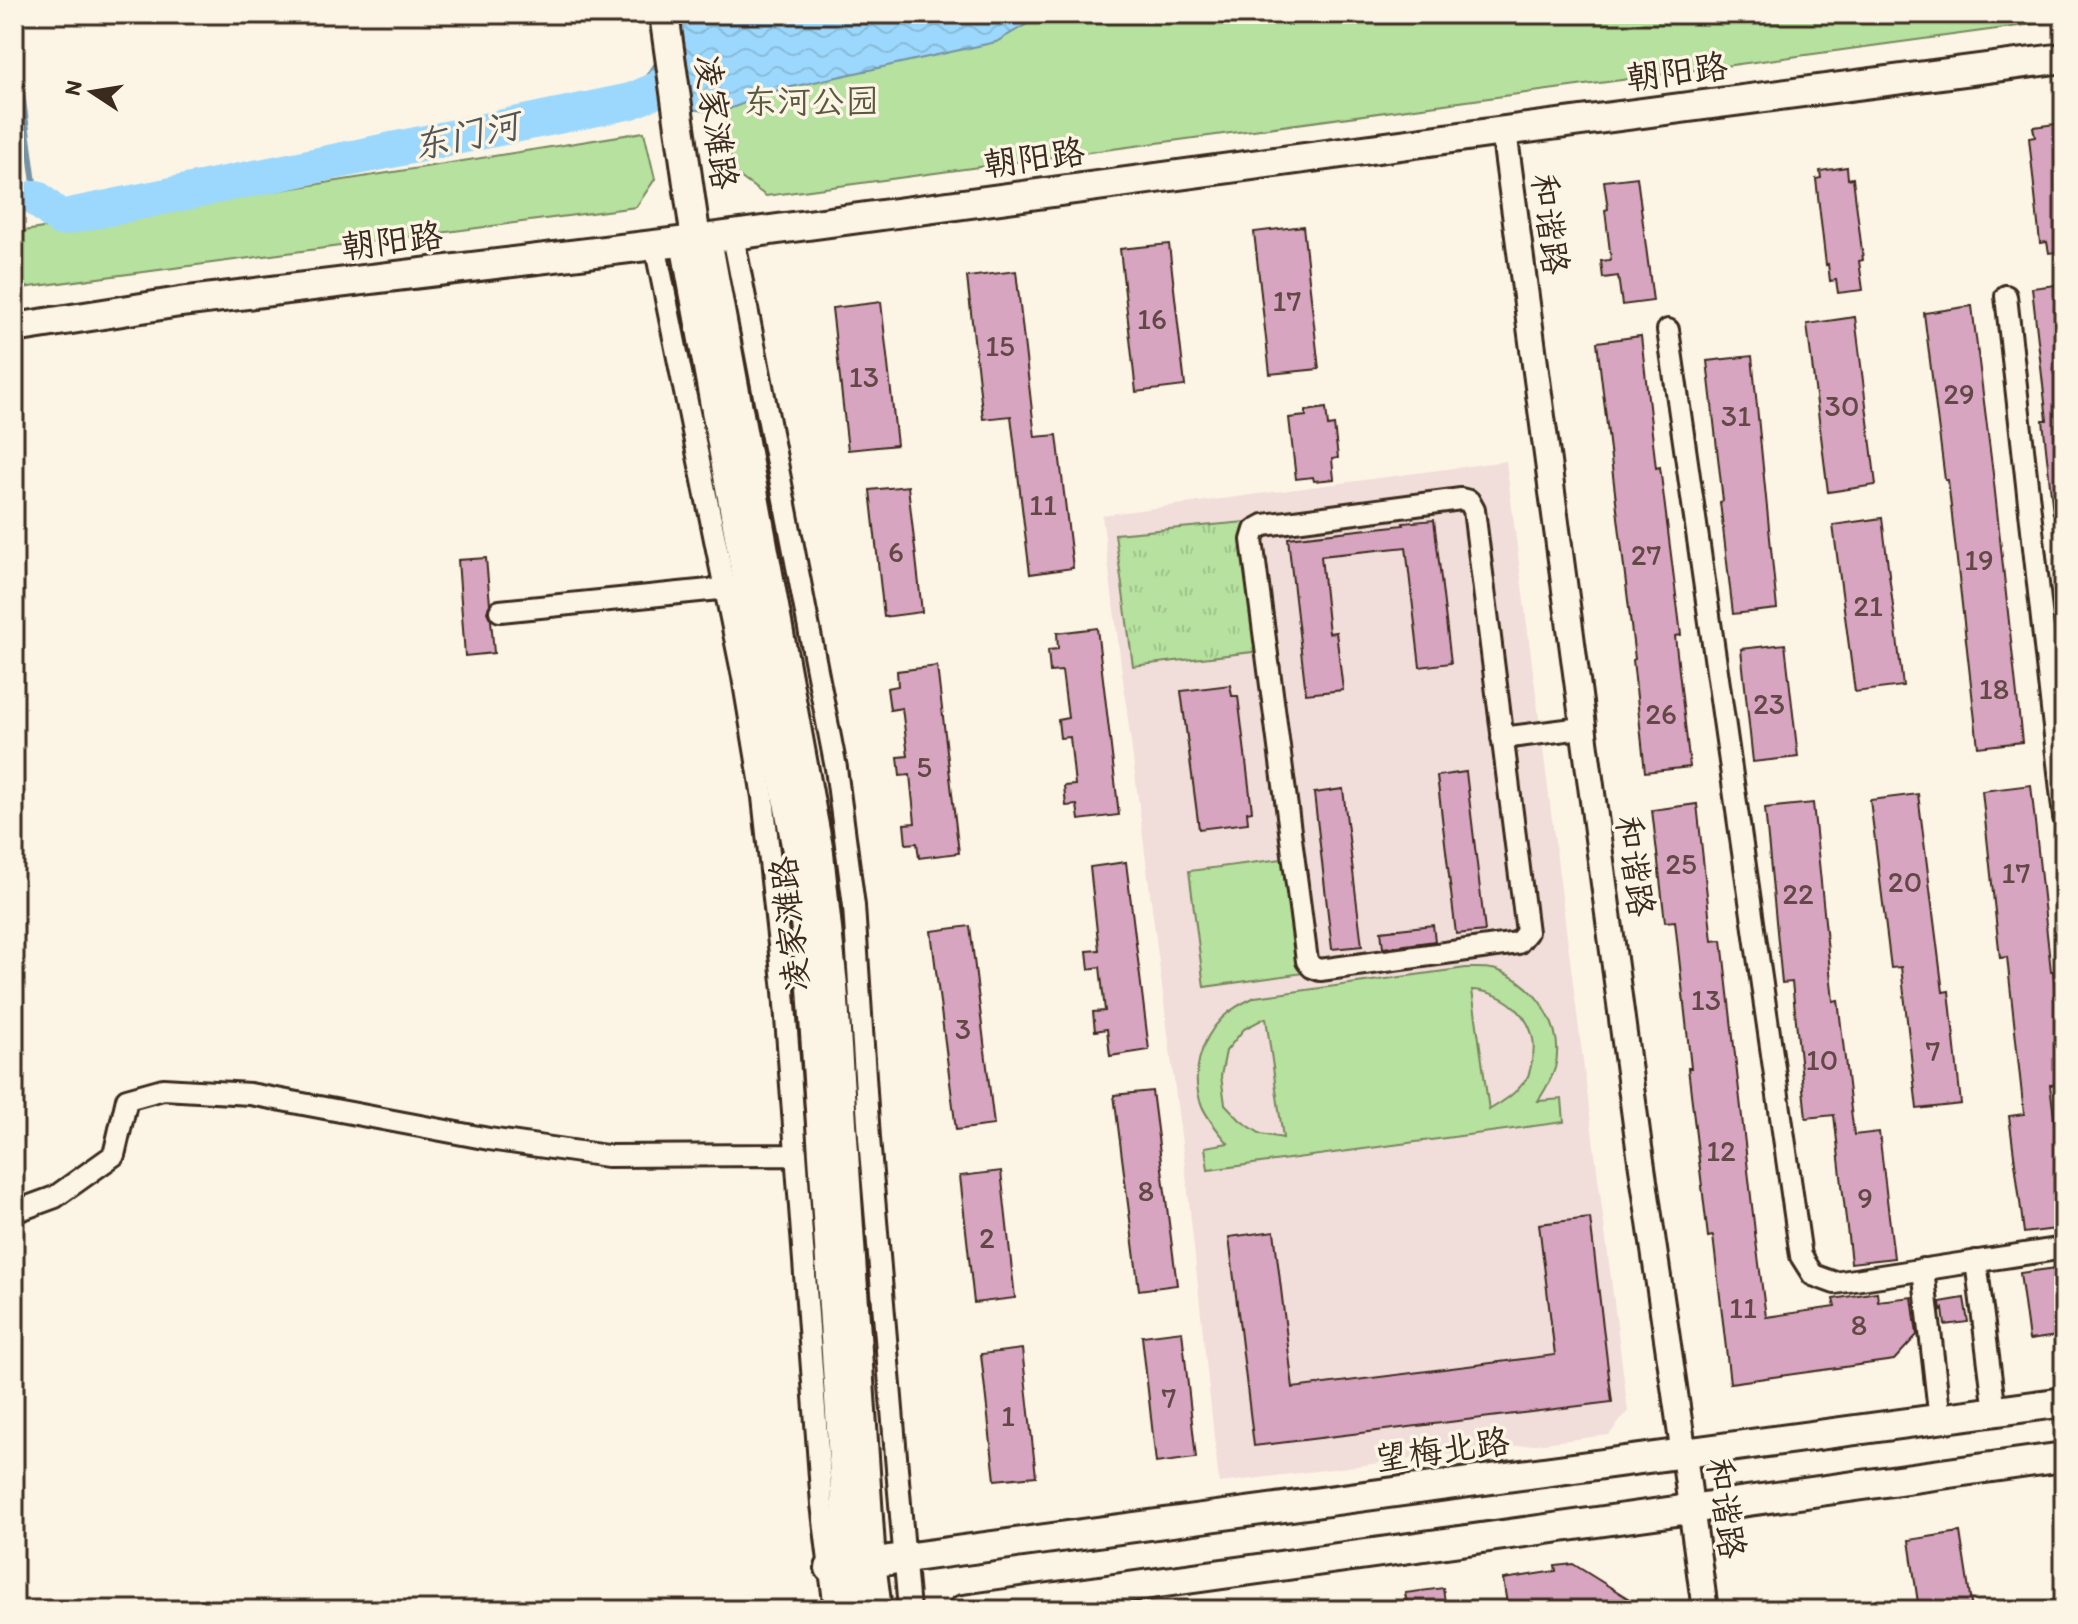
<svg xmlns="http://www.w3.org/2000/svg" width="2078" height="1624" font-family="Itim,'LXGW WenKai TC',sans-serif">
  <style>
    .built { fill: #f1ddda }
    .grass { fill: url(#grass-tufts); stroke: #78865e; stroke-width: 2 }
    .green { fill: #b6e19e; stroke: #78865e; stroke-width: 2; fill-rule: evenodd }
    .water { fill: url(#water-waves); stroke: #7592a4; stroke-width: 2 }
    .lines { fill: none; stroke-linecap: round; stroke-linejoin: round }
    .stream { stroke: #7592a4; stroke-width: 6 }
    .river { stroke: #9cd8fd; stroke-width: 36 }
    .building { fill: #d8a5c0; stroke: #3b2a1e; stroke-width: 2 }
    .minor-casing { stroke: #3b2a1e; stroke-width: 26 }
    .tertiary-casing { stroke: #3b2a1e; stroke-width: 30 }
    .secondary-casing { stroke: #3b2a1e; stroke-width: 34 }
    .minor { stroke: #fcf5e5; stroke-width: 20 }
    .tertiary { stroke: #fcf5e5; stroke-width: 24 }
    .secondary { stroke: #fcf5e5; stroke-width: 28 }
    .labels { text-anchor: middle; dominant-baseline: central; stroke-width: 7; stroke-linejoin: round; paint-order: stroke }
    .number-label { font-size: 30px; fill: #624946 }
    .street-label { font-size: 34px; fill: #3b2a1e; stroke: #fcf5e5 }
    .park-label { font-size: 34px; fill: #5a583e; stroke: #fcf5e5 }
    .water-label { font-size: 36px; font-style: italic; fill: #535656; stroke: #fcf5e5 }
  </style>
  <defs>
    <pattern id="grass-tufts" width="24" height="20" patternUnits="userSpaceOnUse" patternTransform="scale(2)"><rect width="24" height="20" fill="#b6e19e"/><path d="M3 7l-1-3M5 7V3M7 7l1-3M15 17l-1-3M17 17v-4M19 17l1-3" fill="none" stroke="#9dc188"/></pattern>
    <pattern id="water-waves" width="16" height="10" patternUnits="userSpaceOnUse" patternTransform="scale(2)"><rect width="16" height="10" fill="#9cd8fd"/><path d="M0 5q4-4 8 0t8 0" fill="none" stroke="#87bad8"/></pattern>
  </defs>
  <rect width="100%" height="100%" fill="#fcf5e5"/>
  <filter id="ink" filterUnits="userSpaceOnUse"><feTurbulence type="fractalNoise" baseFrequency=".0125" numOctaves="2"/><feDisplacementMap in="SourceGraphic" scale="16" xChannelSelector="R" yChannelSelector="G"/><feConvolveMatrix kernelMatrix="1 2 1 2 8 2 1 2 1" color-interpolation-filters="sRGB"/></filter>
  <g filter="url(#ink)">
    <path class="built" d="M1506 461 1628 1411 1609 1435 1219 1483 1187 1183 1102 515Z"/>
    <path class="grass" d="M1245 522 1261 651 1133 666 1115 534Z"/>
    <path class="green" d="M707 14H2064V20L766 196 733 172Z
      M644 132 655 179 636 207 14 289V149L24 231Z
      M1289 858 1304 973 1204 987 1189 871Z
      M1466 968C1478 968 1490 967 1502 972 1538 987 1565 1029 1555 1068 1551 1081 1545 1090 1538 1101L1562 1099 1564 1122 1208 1170 1205 1147 1228 1143C1219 1132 1208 1120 1202 1106 1190 1077 1200 1040 1222 1018 1232 1008 1243 1003 1255 997ZM1472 990C1507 991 1542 1023 1532 1060 1531 1066 1530 1073 1527 1078 1517 1093 1504 1101 1489 1110ZM1265 1018H1266L1283 1138 1261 1134 1241 1121 1225 1104 1221 1076 1226 1051 1244 1029Z"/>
    <path class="water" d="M686 14H1044L996 42 778 90 719 113 631 101Z"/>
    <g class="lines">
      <path class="stream" d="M14 32 36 198"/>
      <path class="river" d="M36 198 60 218 631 101 675 82"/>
    </g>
    <path class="building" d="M2063 123 2064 251 2049 253 2047 242 2040 243 2029 138 2035 137 2033 127Z
      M1847 167 1848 179 1853 178 1863 260 1859 261 1863 290 1838 293 1836 280 1830 281 1828 264 1826 265 1816 179 1821 178 1820 171Z
      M1637 177 1653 301 1622 305 1618 276 1603 278 1601 261 1611 260 1605 210 1608 209 1604 181Z
      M1303 226 1319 369 1270 374 1254 232Z
      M1169 244 1185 386 1136 392 1120 249Z
      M1016 271 1035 437 1057 435 1073 568 1030 574 1011 416 983 419 967 277Z
      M2064 284V512L2053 513 2043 420H2047L2032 288Z
      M881 302 897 445 848 450 832 308Z
      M1972 306 1993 474 2022 742 1978 747 1948 480H1945L1924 313Z
      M1855 317 1876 485 1828 492 1807 324Z
      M1641 336 1656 468 1660 467 1681 635 1675 636 1690 767 1645 772 1633 660 1635 659 1597 342Z
      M1752 356 1777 609 1733 614 1720 502 1723 501 1707 361Z
      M1326 408 1328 426 1334 425 1338 458 1332 459 1334 479 1314 481 1313 477 1296 479 1289 418 1306 416V411Z
      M908 486 922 612 884 617 870 490Z
      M1882 518 1903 686 1855 692 1833 525Z
      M1434 520 1451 663 1420 667 1406 547 1321 556 1329 633 1336 632 1343 690 1306 694 1288 538 1404 525 1403 523Z
      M486 558 490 604 487 612 491 620 494 653 465 656 458 560Z
      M1097 628 1119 815 1079 820 1077 805 1066 806 1064 786 1075 785 1070 737 1060 738 1058 720 1068 718 1062 671 1050 672 1048 650 1058 649 1057 633Z
      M1785 644 1798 757 1753 762 1741 649Z
      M937 666 959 853 919 858 917 843 906 844 904 824 915 823 910 775 900 776 898 757 908 756 902 708 890 710 887 688 898 686 897 671Z
      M1230 685 1232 696H1238L1252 811 1247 812 1248 823 1199 829 1181 691Z
      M1466 772 1485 931 1456 934 1437 776Z
      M2031 785 2051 971H2053L2064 1065V1084L2050 1085 2064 1196V1228L2024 1233 2009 1116 2024 1114 2007 957 2000 958 1982 791Z
      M1343 789 1362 946 1332 949 1314 793Z
      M1918 794 1943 992 1949 991 1961 1104 1917 1109 1901 967 1891 968 1870 800Z
      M1813 803 1833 1001 1838 1000 1854 1135 1879 1132 1894 1258 1851 1263 1834 1115 1806 1118 1792 982 1782 983 1765 808Z
      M1697 804 1712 941 1722 940 1756 1241 1766 1317 1835 1307 1833 1299 1877 1292 1878 1301 1912 1297 1917 1335 1894 1360 1730 1383 1713 1236 1708 1237 1688 1068H1691L1675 921 1665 922 1652 810Z
      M1126 862 1149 1050 1110 1056 1107 1029 1095 1031 1093 1012 1105 1011 1100 967 1089 969 1087 951 1099 950 1090 867Z
      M1433 925 1435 941 1383 948 1381 931Z
      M970 926 994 1125 956 1130 931 931Z
      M1152 1091 1177 1285 1139 1290 1114 1095Z
      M1001 1171 1015 1298 974 1303 960 1176Z
      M1590 1218 1612 1402 1254 1446 1229 1237 1274 1231 1293 1388 1555 1355 1539 1224Z
      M2064 1267V1335L2029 1340 2020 1273Z
      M1964 1298 1968 1322 1945 1325 1943 1309 1941 1311 1940 1302Z
      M1182 1331 1196 1458 1156 1463 1142 1336Z
      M1022 1349 1036 1476 995 1480 981 1354Z
      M1960 1532 1972 1610H1919L1909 1540Z
      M1573 1564 1647 1610H1508L1503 1579 1556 1571 1555 1566Z
      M1443 1588 1446 1610H1408L1405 1593Z"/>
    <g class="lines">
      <defs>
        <path id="minor" d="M733 236 836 768 854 906 869 1138 909 1610
          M655 245 743 677 763 797 784 991 822 1504 835 1610
          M2006 296 2064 817
          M1668 330 1801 1256 1813 1275 1835 1283 2064 1248
          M1461 499 1469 501 1474 510 1527 932 1518 943 1320 970 1312 967 1307 961 1252 540 1255 530 1264 525Z
          M500 611 739 587
          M1502 738 1582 728
          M14 1212 55 1197 114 1155 127 1099 163 1089 250 1094 489 1139 607 1156 796 1155
          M1976 1261 1995 1412
          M1923 1269 1940 1420"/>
        <path id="tertiary" d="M1504 131 1639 1147 1684 1455 1705 1610"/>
        <path id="secondary" d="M664 14 696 240
          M707 239 819 853 833 986 871 1563 877 1610
          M685 242 798 856 812 987 850 1566 855 1610
          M14 328 180 302 696 240 1504 131 2064 58
          M830 1568 2064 1402
          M963 1610 2064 1457"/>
      </defs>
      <use href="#minor" class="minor-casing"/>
      <use href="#tertiary" class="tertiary-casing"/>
      <use href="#secondary" class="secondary-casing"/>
      <use href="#minor" class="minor"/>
      <use href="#tertiary" class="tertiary"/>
      <use href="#secondary" class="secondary"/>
    </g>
  </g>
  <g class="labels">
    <g class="number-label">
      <text x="1287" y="300">17</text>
      <text x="1152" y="318">16</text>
      <text x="1000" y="345">15</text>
      <text x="864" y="376">13</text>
      <text x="1959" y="393">29</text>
      <text x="1842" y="405">30</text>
      <text x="1736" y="415">31</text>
      <text x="1043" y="504">11</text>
      <text x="896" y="551">6</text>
      <text x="1646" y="554">27</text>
      <text x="1979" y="559">19</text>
      <text x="1868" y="605">21</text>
      <text x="1994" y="688">18</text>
      <text x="1769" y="703">23</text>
      <text x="1661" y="713">26</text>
      <text x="924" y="766">5</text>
      <text x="1681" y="863">25</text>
      <text x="2016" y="872">17</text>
      <text x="1905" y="881">20</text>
      <text x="1798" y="893">22</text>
      <text x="1706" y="999">13</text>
      <text x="963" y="1028">3</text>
      <text x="1933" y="1050">7</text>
      <text x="1822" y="1059">10</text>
      <text x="1721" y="1150">12</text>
      <text x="1146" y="1190">8</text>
      <text x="1865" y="1197">9</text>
      <text x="987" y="1237">2</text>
      <text x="1743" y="1307">11</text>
      <text x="1859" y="1324">8</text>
      <text x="1169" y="1397">7</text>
      <text x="1008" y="1415">1</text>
    </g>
    <g class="street-label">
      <text transform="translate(1677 72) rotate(-7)">朝阳路</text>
      <text transform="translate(716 122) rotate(82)">凌家滩路</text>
      <text transform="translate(1034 158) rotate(-8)">朝阳路</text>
      <text transform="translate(1550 224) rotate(83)">和谐路</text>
      <text transform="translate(392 241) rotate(-7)">朝阳路</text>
      <text transform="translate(1635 866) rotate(82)">和谐路</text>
      <text transform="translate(790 924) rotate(-96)">凌家滩路</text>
      <text transform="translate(1442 1450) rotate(-8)">望梅北路</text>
      <text transform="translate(1726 1508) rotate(82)">和谐路</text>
    </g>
    <g class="park-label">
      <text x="811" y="101">东河公园</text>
    </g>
    <g class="water-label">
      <text transform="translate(466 135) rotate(-12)">东门河</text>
    </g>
  </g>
  <rect width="2078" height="1624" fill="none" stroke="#fcf5e5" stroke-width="48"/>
  <rect x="24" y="24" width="2030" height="1576" fill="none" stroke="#3b2a1e" stroke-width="3" filter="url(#ink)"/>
  <g transform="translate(92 92) rotate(282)" stroke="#fcf5e5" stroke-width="6" paint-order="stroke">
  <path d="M0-6L14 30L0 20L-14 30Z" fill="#3b2a1e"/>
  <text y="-12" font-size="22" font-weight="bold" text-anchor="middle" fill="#3b2a1e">N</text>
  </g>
</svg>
